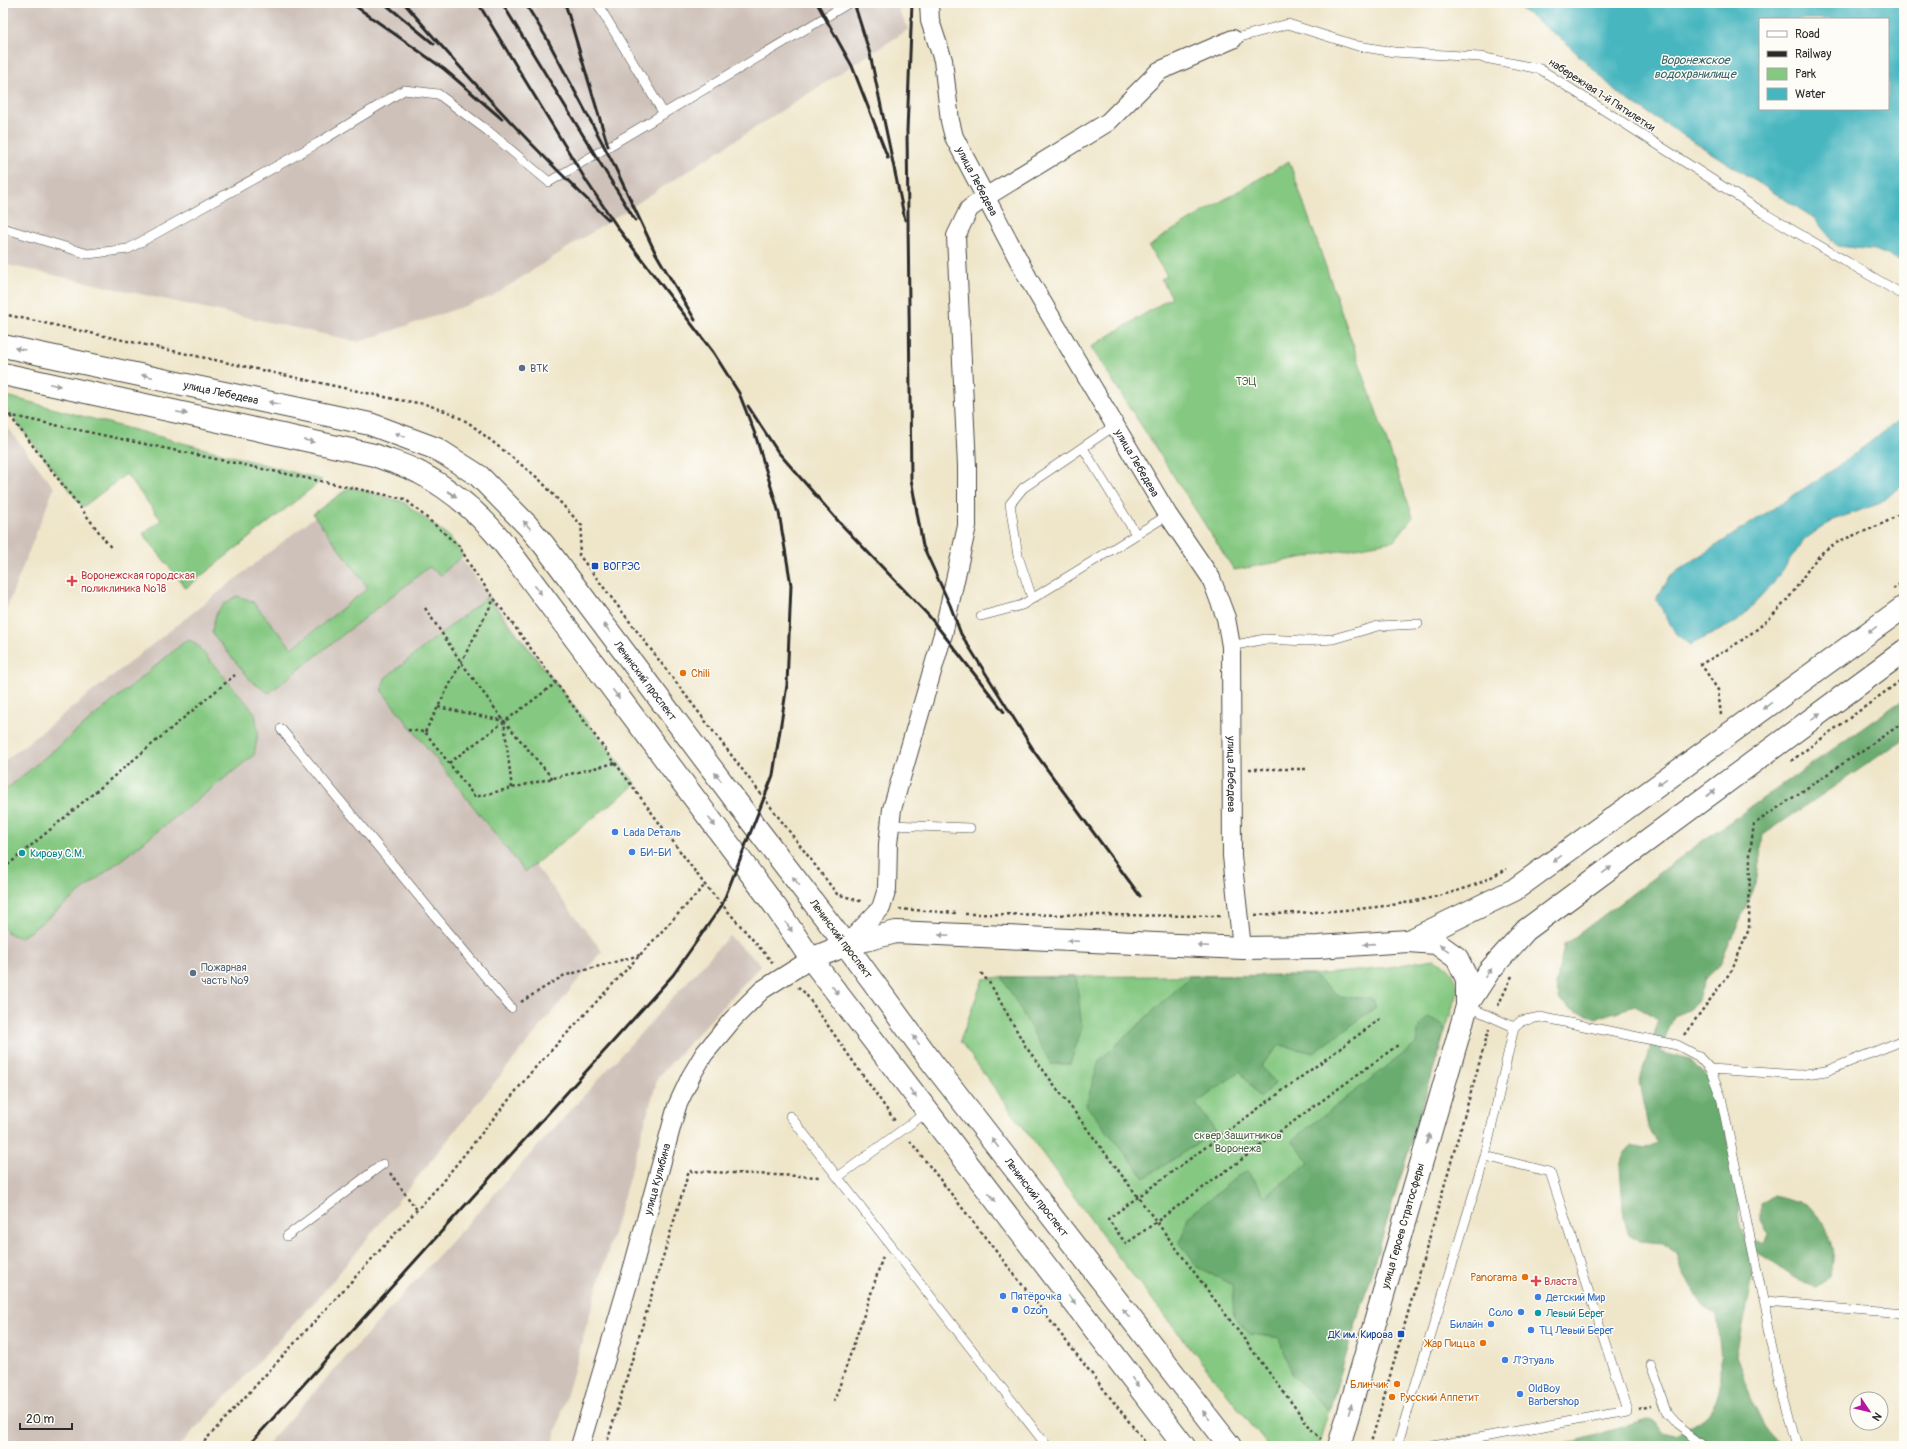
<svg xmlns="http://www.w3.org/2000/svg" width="1907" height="1449" font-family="Pangolin,sans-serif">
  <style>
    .industrial { fill: #cec1b9 }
    .green { fill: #84c881; stroke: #587a56 }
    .forest { fill: #6bac6f; stroke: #4b6c4d }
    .water { fill: #46b6bf; stroke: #387075; fill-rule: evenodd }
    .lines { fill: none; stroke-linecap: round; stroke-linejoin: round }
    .service-casing { stroke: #484743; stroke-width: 10 }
    .minor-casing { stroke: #484743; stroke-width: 20 }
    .primary-casing { stroke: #484743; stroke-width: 24 }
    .trunk-casing { stroke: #484743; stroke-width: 24 }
    .path { stroke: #484743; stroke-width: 2.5; stroke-dasharray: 3 3; stroke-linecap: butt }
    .service { stroke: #fff; stroke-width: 9 }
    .minor { stroke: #fff; stroke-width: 18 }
    .primary { stroke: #fff; stroke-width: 22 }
    .trunk { stroke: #fff; stroke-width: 22 }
    .rail { stroke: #2b2b2b; stroke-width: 3 }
    .oneway { fill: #a0a0a0 }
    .service-dot { fill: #5c6f8a; stroke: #fdfcf7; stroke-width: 1.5 }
    .transit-dot { fill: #1a4fb4; stroke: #fdfcf7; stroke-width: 1.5 }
    .health-dot { fill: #e0444e; stroke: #fdfcf7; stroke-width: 1.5 }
    .food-dot { fill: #e8710a; stroke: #fdfcf7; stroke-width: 1.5 }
    .shop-dot { fill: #3f7fe0; stroke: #fdfcf7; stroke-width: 1.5 }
    .culture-dot { fill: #0f9aa8; stroke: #fdfcf7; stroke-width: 1.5 }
    .labels { text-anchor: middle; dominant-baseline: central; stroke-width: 3; stroke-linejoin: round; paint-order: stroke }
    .street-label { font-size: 11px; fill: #2b2b2b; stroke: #fdfcf7 }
    .service-label { font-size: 11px; fill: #4e5e75; stroke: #fdfcf7; text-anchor: start }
    .park-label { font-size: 11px; fill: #4a6249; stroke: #fdfcf7 }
    .transit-label { font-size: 11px; fill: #164399; stroke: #fdfcf7; text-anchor: start }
    .health-label { font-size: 11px; fill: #be3a42; stroke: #fdfcf7; text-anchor: start }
    .food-label { font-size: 11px; fill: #c56008; stroke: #fdfcf7; text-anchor: end }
    .shop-label { font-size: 11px; fill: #366cbe; stroke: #fdfcf7; text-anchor: start }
    .culture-label { font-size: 11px; fill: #0d838f; stroke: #fdfcf7; text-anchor: start }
    .water-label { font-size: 12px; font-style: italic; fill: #366366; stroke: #fdfcf7 }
  </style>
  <rect width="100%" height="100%" fill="#fdfcf7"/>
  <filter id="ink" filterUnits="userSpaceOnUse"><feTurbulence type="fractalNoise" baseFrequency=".025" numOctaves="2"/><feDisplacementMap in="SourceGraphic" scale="8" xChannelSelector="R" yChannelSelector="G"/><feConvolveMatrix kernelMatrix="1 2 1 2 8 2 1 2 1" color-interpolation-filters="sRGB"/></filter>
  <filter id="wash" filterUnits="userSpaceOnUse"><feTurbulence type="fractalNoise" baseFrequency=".012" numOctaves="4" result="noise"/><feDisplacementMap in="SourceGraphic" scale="16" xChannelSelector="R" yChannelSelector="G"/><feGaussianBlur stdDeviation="0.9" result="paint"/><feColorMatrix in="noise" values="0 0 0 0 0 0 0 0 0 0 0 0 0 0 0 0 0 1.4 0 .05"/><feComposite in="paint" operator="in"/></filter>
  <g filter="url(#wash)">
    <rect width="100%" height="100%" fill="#efe6ca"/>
    <path class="industrial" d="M3 3H909L898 10 909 29 491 297 359 342 3 264Z
      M3 427 8 428 54 488 3 617Z
      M351 488 404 501 448 541 628 776 528 856 602 951 322 1294 179 1446H3V762Z
      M729 936 761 965 658 1077 552 1446H265Z"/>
    <path class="green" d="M1289 161 1413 517 1394 541 1234 570 1091 347 1172 297 1161 279 1167 276 1149 247 1163 236Z
      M3 395 322 480 186 588 143 534 161 520 126 474 83 507 3 405Z
      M350 487 403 502 450 537 463 555 441 575 429 567 269 693 252 682 212 633C215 612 218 606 237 596L252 601 292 648 368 588 313 514Z
      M487 597 636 784 525 872 382 691 385 678Z
      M189 640 195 643 255 713 258 733 254 755 31 931 20 938 8 933 3 927V792L183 643Z
      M1433 959C1450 966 1454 971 1458 989L1318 1446H1268L1116 1254 960 1041 983 979 1002 977 1312 975 1378 969Z"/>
    <path class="forest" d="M1904 699V739L1763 835 1756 884 1719 966 1705 979 1699 997 1689 1010 1674 1016 1660 1052 1690 1060 1709 1077 1720 1105 1737 1180 1740 1220 1745 1237 1764 1244 1768 1234 1761 1221V1204L1774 1195 1807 1204 1824 1223 1833 1248 1830 1278 1817 1287C1792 1283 1775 1259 1751 1250L1752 1277 1736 1355 1750 1398 1763 1424 1781 1446H1558L1647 1420 1655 1421 1663 1432 1676 1435C1685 1430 1704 1420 1709 1413 1729 1386 1719 1347 1716 1316L1702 1306 1683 1273 1677 1254 1663 1243 1639 1241 1629 1234 1624 1220 1620 1166 1623 1155 1631 1146 1645 1149 1658 1142 1648 1127 1639 1083 1659 1019 1635 1006 1596 1018 1576 1011 1560 1001 1556 985 1564 945 1701 842Z
      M1312 975 1340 996 1373 999 1376 1007 1314 1053 1280 1045 1260 1066 1276 1083 1260 1098 1240 1071 1196 1104 1216 1131 1145 1178 1086 1105 1099 1061 1191 976Z
      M1002 977H1076L1082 1028 1070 1064H1051Z
      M1428 1017 1442 1024 1445 1031 1329 1411 1291 1374 1280 1338 1250 1334 1234 1318 1232 1285 1197 1267 1180 1243 1188 1217 1239 1175 1247 1172 1265 1196 1309 1163 1292 1140 1416 1044 1419 1026Z"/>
    <path class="water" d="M1513 3H1904V262L1875 250 1837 246 1814 218 1620 95 1564 41ZM1760 19H1888V109H1760Z
      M1904 417V483L1881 503 1833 520 1805 539 1772 585 1738 621 1690 645 1676 634 1656 599 1671 575 1831 471Z"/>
  </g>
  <g filter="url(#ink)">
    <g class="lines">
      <defs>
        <path id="service" d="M597 3 664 114
          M1233 39 1288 24 1358 46 1394 52 1480 57 1540 69 1767 215 1900 293
          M3 228 88 254 128 249 318 143 404 90 438 94 488 131 549 182 849 3
          M1083 448 1136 534
          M1032 598 1018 556 1010 504 1023 488 1114 426
          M981 616 1022 605 1168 515
          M1231 646 1265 639 1306 641 1333 639 1378 626 1418 624
          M281 729 511 1008
          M890 825 970 828
          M1467 1006 1514 1027 1521 1021 1540 1017 1677 1045 1698 1056 1710 1069 1799 1075 1826 1071 1904 1040
          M1710 1069 1721 1097 1777 1368 1798 1446
          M790 1116 1047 1446
          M838 1177 927 1112
          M287 1236 383 1164
          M1764 1302 1904 1313
          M1650 1364 1668 1414 1676 1423 1707 1446
          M1397 1446 1485 1156 1514 1027
          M1433 1446 1627 1411 1550 1172 1485 1156"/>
        <g id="minor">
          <path id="s1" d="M929 3 930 21 943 60 950 121 954 137 1028 278 1168 515 1211 578 1226 618 1231 646 1232 856 1242 948"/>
          <path d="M846 945 881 908 887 889 888 844 892 809 943 634 967 526V466L956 236 969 209 984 198 1108 122 1159 71 1233 39"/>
          <path id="s2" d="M580 1446 633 1267 677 1106 691 1076 704 1054 733 1019 762 990 811 959"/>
        </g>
        <g id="primary">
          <path id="s3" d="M846 945 931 1061 1230 1446"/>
        </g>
        <g id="trunk">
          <path id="s4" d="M3 346 370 424 437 449 479 476 528 526 544 545 754 825 846 945"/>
          <path d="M3 374 374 455C389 461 406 465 420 473 454 491 481 515 505 545L775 906 811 959 1184 1446"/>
          <path d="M1409 941 1514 890 1904 607"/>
          <path d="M811 959 846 945 896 932 1242 948 1318 947 1408 941 1436 943 1457 958 1467 979V1006L1339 1446"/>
          <path d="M1467 1005 1489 971 1526 930 1904 651"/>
        </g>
      </defs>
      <use href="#service" class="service-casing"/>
      <use href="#minor" class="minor-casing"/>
      <use href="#primary" class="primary-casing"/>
      <use href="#trunk" class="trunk-casing"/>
      <path class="path" d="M3 314 399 400 425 404 451 413 469 423 539 479 582 526 579 555 837 894 863 902
        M3 414 405 499 459 546 473 570 705 885 773 963
        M10 416 112 549
        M1893 589 1904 581
        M425 608 461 662 504 721 553 779
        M438 707 504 721 512 789
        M1721 715 1718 690 1701 664C1735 646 1761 630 1786 601 1800 585 1807 567 1823 552 1838 539 1857 535 1875 527 1885 523 1895 517 1904 511
        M408 730 425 732 475 797 615 763
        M425 732 494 599
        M1791 761 1904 678
        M449 763 556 683
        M1249 769H1308
        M3 869 235 675
        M899 909 956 913
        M965 914 1222 916
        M1255 915C1328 911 1395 911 1466 888 1480 884 1494 875 1507 869
        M981 973 991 985 1026 1047 1312 1430 1321 1439
        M798 987 805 993 895 1121
        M521 1002 563 976 640 955
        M1498 1006 1512 976
        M1380 1019 1108 1219 1126 1244 1398 1045
        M1684 1035 1732 970 1749 929 1750 853 1754 824 1904 722
        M910 1141 1148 1446
        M390 1173 417 1210
        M834 1402 869 1300 883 1256
        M1639 1408 1652 1405
        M200 1446 438 1187 533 1070 705 885
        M606 1446 689 1171 820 1177
        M1370 1446 1489 1029"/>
      <use href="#service" class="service"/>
      <use href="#minor" class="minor"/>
      <use href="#primary" class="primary"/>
      <use href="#trunk" class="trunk"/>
      <path class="rail" d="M351 3 444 69 502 119
        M384 3 434 44
        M404 3C469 79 536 152 609 220
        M502 3 635 220
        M525 3 546 37 613 163 655 252 695 320
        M565 3 608 146
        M817 3 852 66 888 158
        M912 3 907 131 911 479 923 546 950 605 961 634 1033 749
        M855 6 870 54 905 220
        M748 406 778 452 839 522 929 616 1004 712
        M1030 746 1140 896
        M248 1446 673 975 722 905 773 775 787 685 791 585 779 513 755 434 739 393 713 352 620 231 587 182 478 3"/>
    </g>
    <defs><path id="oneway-solid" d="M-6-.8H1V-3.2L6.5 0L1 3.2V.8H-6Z"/></defs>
    <g class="oneway">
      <use href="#oneway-solid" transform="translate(20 349) rotate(-168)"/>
      <use href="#oneway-solid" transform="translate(147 376) rotate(-168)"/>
      <use href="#oneway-solid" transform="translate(55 385) rotate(12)"/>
      <use href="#oneway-solid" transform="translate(274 403) rotate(-168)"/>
      <use href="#oneway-solid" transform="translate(182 413) rotate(12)"/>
      <use href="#oneway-solid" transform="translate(400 435) rotate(-159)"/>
      <use href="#oneway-solid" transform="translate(309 441) rotate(12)"/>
      <use href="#oneway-solid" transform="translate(452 494) rotate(33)"/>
      <use href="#oneway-solid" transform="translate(527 525) rotate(-132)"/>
      <use href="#oneway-solid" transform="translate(538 590) rotate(53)"/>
      <use href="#oneway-solid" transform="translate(607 628) rotate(-127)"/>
      <use href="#oneway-solid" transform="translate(1872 630) rotate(144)"/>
      <use href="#oneway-solid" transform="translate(616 694) rotate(53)"/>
      <use href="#oneway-solid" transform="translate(1767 706) rotate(144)"/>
      <use href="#oneway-solid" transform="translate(1816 716) rotate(-36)"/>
      <use href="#oneway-solid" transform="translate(718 777) rotate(-127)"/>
      <use href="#oneway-solid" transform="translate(1662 782) rotate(144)"/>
      <use href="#oneway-solid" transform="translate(1711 793) rotate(-36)"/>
      <use href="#oneway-solid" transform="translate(712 822) rotate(53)"/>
      <use href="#oneway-solid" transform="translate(1557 859) rotate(144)"/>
      <use href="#oneway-solid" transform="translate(1607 870) rotate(-36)"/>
      <use href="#oneway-solid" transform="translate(796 881) rotate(-128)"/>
      <use href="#oneway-solid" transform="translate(789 927) rotate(56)"/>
      <use href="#oneway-solid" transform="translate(944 935) rotate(-177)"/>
      <use href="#oneway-solid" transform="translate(1073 941) rotate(-178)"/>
      <use href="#oneway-solid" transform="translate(1369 944) rotate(176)"/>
      <use href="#oneway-solid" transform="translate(1203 946) rotate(-178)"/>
      <use href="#oneway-solid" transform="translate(1444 948) rotate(-145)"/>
      <use href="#oneway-solid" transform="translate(1488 973) rotate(-54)"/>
      <use href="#oneway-solid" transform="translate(835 990) rotate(53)"/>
      <use href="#oneway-solid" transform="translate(916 1040) rotate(-126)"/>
      <use href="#oneway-solid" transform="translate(913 1093) rotate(53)"/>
      <use href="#oneway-solid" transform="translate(1428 1139) rotate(-74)"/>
      <use href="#oneway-solid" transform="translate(995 1143) rotate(-128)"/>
      <use href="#oneway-solid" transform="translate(992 1197) rotate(52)"/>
      <use href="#oneway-solid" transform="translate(1072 1300) rotate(52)"/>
      <use href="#oneway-solid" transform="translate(1126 1313) rotate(-128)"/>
      <use href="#oneway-solid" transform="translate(1135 1382) rotate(53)"/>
      <use href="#oneway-solid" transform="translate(1350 1409) rotate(-74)"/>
      <use href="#oneway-solid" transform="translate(1206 1415) rotate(-128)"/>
    </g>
  </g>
  <g class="service-dot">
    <circle cx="522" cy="368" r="4"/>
    <circle cx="193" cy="973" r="4"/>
  </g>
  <g class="transit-dot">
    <rect x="591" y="562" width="8" height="8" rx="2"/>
    <rect x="1397" y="1330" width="8" height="8" rx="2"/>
  </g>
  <g class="health-dot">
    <path d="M70 575h4v4h4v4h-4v4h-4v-4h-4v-4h4z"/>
    <path d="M1534 1275h4v4h4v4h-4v4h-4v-4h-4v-4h4z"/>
  </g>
  <g class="food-dot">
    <circle cx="683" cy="673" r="4"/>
    <circle cx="1525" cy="1277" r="4"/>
    <circle cx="1483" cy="1343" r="4"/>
    <circle cx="1397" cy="1384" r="4"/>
    <circle cx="1392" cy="1397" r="4"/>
  </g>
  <g class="shop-dot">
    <circle cx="615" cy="832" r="4"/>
    <circle cx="632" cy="852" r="4"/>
    <circle cx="1003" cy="1296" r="4"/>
    <circle cx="1538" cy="1297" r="4"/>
    <circle cx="1015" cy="1310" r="4"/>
    <circle cx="1521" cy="1312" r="4"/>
    <circle cx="1491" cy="1324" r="4"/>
    <circle cx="1531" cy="1330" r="4"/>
    <circle cx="1505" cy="1360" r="4"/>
    <circle cx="1520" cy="1394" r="4"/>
  </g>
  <g class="culture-dot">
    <circle cx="22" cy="853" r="4"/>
    <circle cx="1538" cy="1313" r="4"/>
  </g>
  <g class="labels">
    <g class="street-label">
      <text transform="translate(1602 95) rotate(33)">набережная 1-й Пятилетки</text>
      <text stroke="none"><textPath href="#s1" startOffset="187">улица Лебедева</textPath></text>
      <text stroke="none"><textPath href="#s4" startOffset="223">улица Лебедева</textPath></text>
      <text stroke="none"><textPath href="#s1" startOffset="511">улица Лебедева</textPath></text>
      <text stroke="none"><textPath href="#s4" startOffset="761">Ленинский проспект</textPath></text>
      <text stroke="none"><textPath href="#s1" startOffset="847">улица Лебедева</textPath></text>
      <text transform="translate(841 939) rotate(53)">Ленинский проспект</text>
      <text stroke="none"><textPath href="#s2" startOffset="278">улица Кулибина</textPath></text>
      <text stroke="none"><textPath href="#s3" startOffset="316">Ленинский проспект</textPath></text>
      <text transform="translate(1403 1226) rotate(-74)">улица Героев Стратосферы</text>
    </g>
    <g class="service-label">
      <text x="530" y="368">ВТК</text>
      <text x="201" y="967">Пожарная<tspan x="201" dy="13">часть №9</tspan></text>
    </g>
    <g class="park-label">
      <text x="1246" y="381">ТЭЦ</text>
      <text x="1238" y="1135">сквер Защитников<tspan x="1238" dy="13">Воронежа</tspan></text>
    </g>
    <g class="transit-label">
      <text x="603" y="566">ВОГРЭС</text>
      <text x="1393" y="1334" text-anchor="end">ДК им. Кирова</text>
    </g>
    <g class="health-label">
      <text x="81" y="575">Воронежская городская<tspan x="81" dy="13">поликлиника №18</tspan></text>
      <text x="1544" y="1281">Власта</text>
    </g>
    <g class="food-label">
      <text x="691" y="673" text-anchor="start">Chili</text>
      <text x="1517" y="1277">Panorama</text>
      <text x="1475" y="1343">Жар Пицца</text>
      <text x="1389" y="1384">Блинчик</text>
      <text x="1400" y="1397" text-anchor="start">Русский Аппетит</text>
    </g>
    <g class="shop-label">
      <text x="623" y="832">Lada Dеталь</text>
      <text x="640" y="852">БИ-БИ</text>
      <text x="1011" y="1296">Пятёрочка</text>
      <text x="1546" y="1297">Детский Мир</text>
      <text x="1023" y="1310">Ozon</text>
      <text x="1513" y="1312" text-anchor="end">Соло</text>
      <text x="1483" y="1324" text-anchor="end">Билайн</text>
      <text x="1539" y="1330">ТЦ Левый Берег</text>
      <text x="1513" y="1360">Л'Этуаль</text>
      <text x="1528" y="1388">OldBoy<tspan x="1528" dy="13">Barbershop</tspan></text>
    </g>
    <g class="culture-label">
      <text x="30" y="853">Кирову С.М.</text>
      <text x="1546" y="1313">Левый Берег</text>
    </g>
    <g class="water-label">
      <text x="1695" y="60">Воронежское<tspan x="1695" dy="14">водохранилище</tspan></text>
    </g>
  </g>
  <rect width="1907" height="1449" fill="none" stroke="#fdfcf7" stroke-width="16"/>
  <rect x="1759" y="18" width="130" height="92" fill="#fdfcf7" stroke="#a9a8a5"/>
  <rect x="1767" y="31" width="20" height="6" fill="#ffffff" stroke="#a9a8a5"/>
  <text x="1795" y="38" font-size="12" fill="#2b2b2b">Road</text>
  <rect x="1767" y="51" width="20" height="6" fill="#2b2b2b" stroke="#a9a8a5"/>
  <text x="1795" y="58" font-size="12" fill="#2b2b2b">Railway</text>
  <rect x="1767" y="68" width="20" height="12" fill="#84c881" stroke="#a9a8a5"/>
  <text x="1795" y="78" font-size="12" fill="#2b2b2b">Park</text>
  <rect x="1767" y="88" width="20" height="12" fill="#46b6bf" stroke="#a9a8a5"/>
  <text x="1795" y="98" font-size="12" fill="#2b2b2b">Water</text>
  <g transform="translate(1869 1411) rotate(125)"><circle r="19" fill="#fdfcf7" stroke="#a9a8a5"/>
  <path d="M0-3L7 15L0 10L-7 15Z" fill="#b5179e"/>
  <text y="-6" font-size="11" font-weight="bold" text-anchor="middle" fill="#2b2b2b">N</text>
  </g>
  <path d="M20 1423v6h52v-6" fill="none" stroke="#2b2b2b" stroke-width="2"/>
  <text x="26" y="1423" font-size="12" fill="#2b2b2b" stroke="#fdfcf7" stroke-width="3" paint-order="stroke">20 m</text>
</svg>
